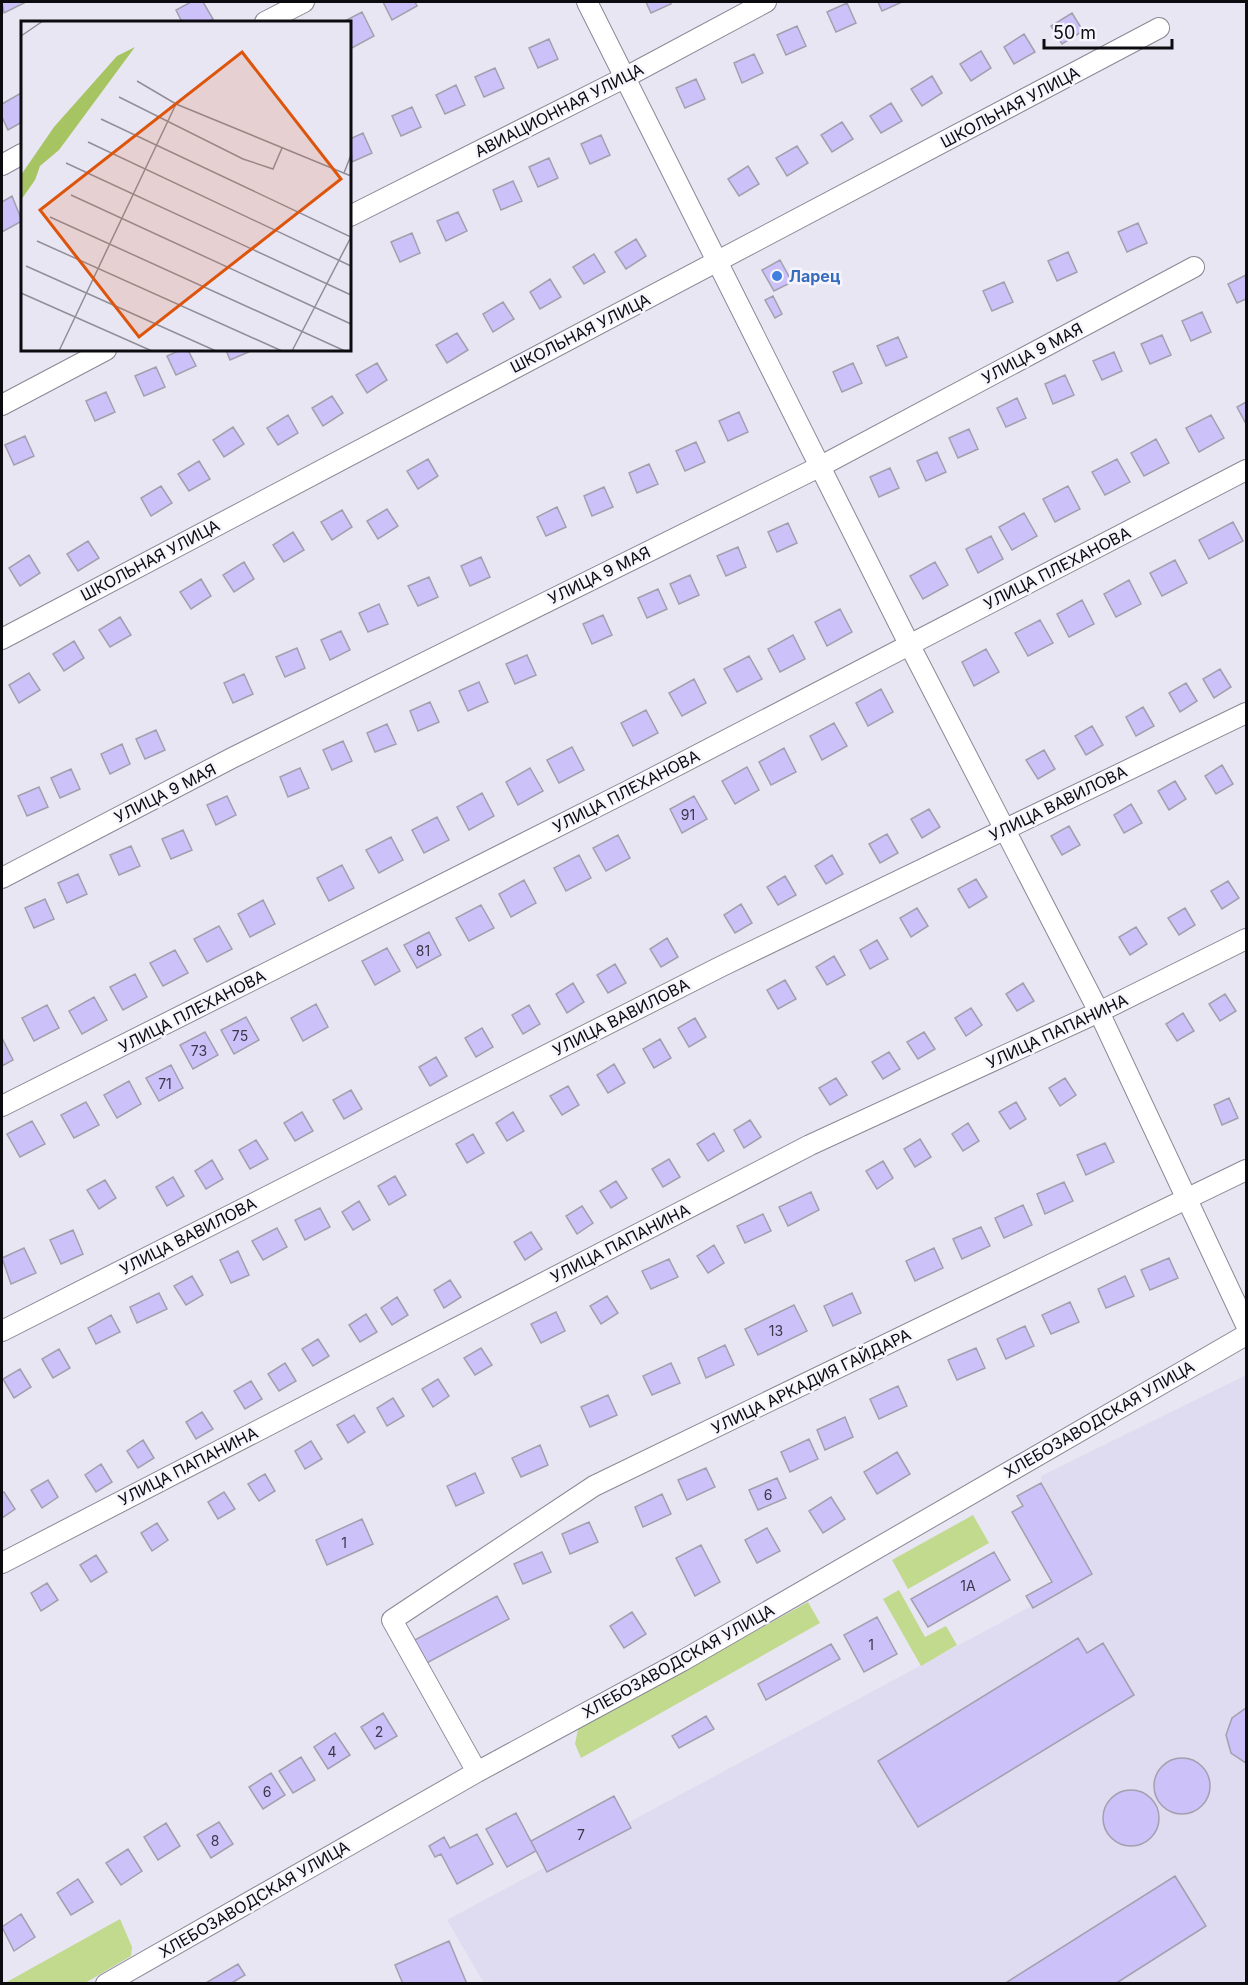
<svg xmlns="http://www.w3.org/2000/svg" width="1248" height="1985" font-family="Inter,sans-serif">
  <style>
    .built { fill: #dfdbf0 }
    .green { fill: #c1da8d }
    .building { fill: #ccc1f9; stroke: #a2a0ad; stroke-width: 1.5 }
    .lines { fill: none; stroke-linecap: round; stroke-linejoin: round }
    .minor-casing { stroke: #8a8895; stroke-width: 22 }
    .minor { stroke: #fff; stroke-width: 20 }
    .shop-dot { fill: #3f7fe0; stroke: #f6f4fd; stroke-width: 2 }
    .labels { text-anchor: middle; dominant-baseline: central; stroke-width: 5; stroke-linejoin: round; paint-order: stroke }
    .number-label { font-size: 14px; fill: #3c384a }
    .street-label { font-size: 16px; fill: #0c0b0f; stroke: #f6f4fd }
    .shop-label { font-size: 16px; font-weight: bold; fill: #366cbe; stroke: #f6f4fd; text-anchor: start }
    .inset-road { fill: none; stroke: #918e98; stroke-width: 1.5 }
    .view { fill: #dd550c; fill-opacity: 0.15; stroke: #dd550c; stroke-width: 3 }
    .inset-edge { fill: none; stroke: #0c0b0f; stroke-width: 3 }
  </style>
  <rect width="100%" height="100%" fill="#e9e6f4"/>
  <path class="built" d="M1246 1375V1983H484L447 1920 1091 1574 1041 1483V1476Z"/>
  <path class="green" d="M973 1515 989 1543 908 1589 892 1560Z
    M899 1590 925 1637 946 1626 957 1645 921 1666 883 1599Z
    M808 1602 820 1623 581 1758 575 1744 578 1729Z
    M120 1919 132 1947 131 1956 85 1983H5Z"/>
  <path class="building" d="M2 2H23L24 3 4 13Z
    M191 2H203L213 19 207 22H182L176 10Z
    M383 2H415L417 6 392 20Z
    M646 2H670L671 4 651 13Z
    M878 2H902L882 11Z
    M847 3 856 23 836 32 827 12Z
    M362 12 374 36 350 49V22H343Z
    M1072 13 1083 31 1062 44 1051 26Z
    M797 26 806 46 786 55 777 35Z
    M1024 34 1035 52 1014 64 1004 47Z
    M549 39 558 59 538 68 529 48Z
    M981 51 991 68 971 81 960 64Z
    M754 54 763 73 742 83 734 63Z
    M495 68 504 88 484 97 475 77Z
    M932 76 942 93 922 106 911 89Z
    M696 79 705 99 685 108 676 88Z
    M456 85 465 105 445 114 436 95Z
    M21 93 22 122 8 130 2 117V104Z
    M891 103 902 121 881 133 870 116Z
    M412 107 421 127 401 136 392 116Z
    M842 122 853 139 832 152 821 135Z
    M363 133 372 153 352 162 350 139Z
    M601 135 610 155 590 164 581 144Z
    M797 146 808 163 787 176 776 158Z
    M549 158 558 178 538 187 529 167Z
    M748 166 759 184 739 196 728 179Z
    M513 181 522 201 501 210 493 190Z
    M12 196 22 221 2 232V202Z
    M458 212 467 231 446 241 437 221Z
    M1138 223 1147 243 1127 252 1118 232Z
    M412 233 420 253 400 262 391 242Z
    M636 239 646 256 626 269 615 252Z
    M1068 252 1077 272 1057 281 1048 261Z
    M594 254 605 272 584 284 573 267Z
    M780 260 792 282 774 291 762 270Z
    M1246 275V299L1237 303 1228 284Z
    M550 279 561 297 540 309 530 292Z
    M1004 282 1013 302 992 311 983 291Z
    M773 296 782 314 775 318 765 300Z
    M503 302 514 319 493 332 483 314Z
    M1202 312 1211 332 1191 341 1182 321Z
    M457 333 468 350 447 363 436 345Z
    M1162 335 1171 355 1150 364 1141 344Z
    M898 337 907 357 886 366 877 346Z
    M180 350H188L196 366 176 375 167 356Z
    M226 350H250L251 351 230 360Z
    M1114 352 1122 371 1102 380 1093 361Z
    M377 363 387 380 367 393 356 375Z
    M853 363 862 383 842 392 833 372Z
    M156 367 165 387 144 396 135 376Z
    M1065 375 1074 395 1053 404 1045 384Z
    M106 392 115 412 95 421 86 401Z
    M332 396 343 413 323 426 312 408Z
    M1017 398 1026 418 1006 427 997 408Z
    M1246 402V424L1237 407Z
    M739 412 748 432 728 441 719 421Z
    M288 415 298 433 278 445 267 428Z
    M1211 415 1224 438 1199 452 1186 428Z
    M233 427 244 444 224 457 213 440Z
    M969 429 978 449 958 458 949 438Z
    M25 436 34 456 14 465 5 445Z
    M1156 439 1169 463 1144 476 1131 453Z
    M696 442 705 462 685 471 676 451Z
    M937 452 946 472 926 481 917 461Z
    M428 459 438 476 418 489 407 471Z
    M1117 459 1130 482 1105 495 1092 472Z
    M199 461 210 479 189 491 178 474Z
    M649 464 658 484 637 493 629 473Z
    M890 468 899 488 879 497 870 477Z
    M161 486 172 503 151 516 141 498Z
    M1068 486 1080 509 1055 522 1043 499Z
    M604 487 613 507 592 516 584 496Z
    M557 507 566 527 546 536 537 517Z
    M387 509 398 526 378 539 367 521Z
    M342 510 352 527 332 540 321 522Z
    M1024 513 1037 536 1012 550 999 527Z
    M1233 522 1243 541 1209 559 1199 540Z
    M788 523 797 543 777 552 768 532Z
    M293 532 304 550 284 562 273 545Z
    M991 536 1003 559 978 573 966 549Z
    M88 541 99 558 78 571 67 554Z
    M738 547 746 567 726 576 717 556Z
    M29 555 40 573 20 586 9 568Z
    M481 557 490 577 470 586 461 566Z
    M1175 560 1187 583 1162 596 1150 573Z
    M244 562 254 579 234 592 223 575Z
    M935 562 948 585 923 599 910 576Z
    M690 575 699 595 679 604 670 584Z
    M429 577 438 597 418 606 408 586Z
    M201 579 211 596 191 609 180 592Z
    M1129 580 1141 604 1116 617 1104 594Z
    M658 589 667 609 647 618 638 598Z
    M1082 600 1094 624 1069 637 1057 614Z
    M379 604 388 624 368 632 359 613Z
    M840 609 852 632 827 646 815 622Z
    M603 615 612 635 592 644 583 624Z
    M120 617 131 635 110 647 99 630Z
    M1040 620 1053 643 1028 656 1015 633Z
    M341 631 350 650 330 660 321 640Z
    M793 635 805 659 780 672 768 649Z
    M74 641 84 658 64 671 53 654Z
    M297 648 305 668 285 677 276 657Z
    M986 649 999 672 974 686 962 662Z
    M527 655 536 675 515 684 506 664Z
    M749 656 762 679 737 692 724 669Z
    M1220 669 1231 687 1214 698 1203 679Z
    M29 673 40 690 19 703 9 685Z
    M244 674 253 694 233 703 224 683Z
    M694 679 706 703 682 716 669 693Z
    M479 682 488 702 468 711 459 691Z
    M1186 683 1197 701 1180 712 1169 693Z
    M881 689 893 712 868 726 856 703Z
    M430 702 439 722 418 731 410 711Z
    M1143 707 1154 726 1136 736 1126 717Z
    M646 710 658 733 633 746 621 723Z
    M834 723 847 746 822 760 810 736Z
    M387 724 396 744 375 752 367 733Z
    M1092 726 1103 745 1086 755 1075 736Z
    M156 730 165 750 145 759 136 739Z
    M343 741 352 761 332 770 323 750Z
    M122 744 130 764 110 774 101 754Z
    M572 747 584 770 559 783 547 760Z
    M784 748 796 772 771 785 759 762Z
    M1044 750 1055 769 1038 779 1026 760Z
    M1222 765 1233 784 1216 794 1205 776Z
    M747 767 759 790 735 804 722 781Z
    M300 768 309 788 288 797 280 777Z
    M530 768 543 791 518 805 506 782Z
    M71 769 80 789 60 798 51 778Z
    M1175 781 1186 799 1169 810 1158 791Z
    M39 787 48 807 27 816 18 796Z
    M482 793 494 816 469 830 457 807Z
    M227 796 236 815 216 825 207 805Z
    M694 796 707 819 682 833 670 809Z
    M1131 804 1142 823 1124 833 1114 815Z
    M929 809 940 827 922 838 911 819Z
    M437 817 449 840 424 853 412 830Z
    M1069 826 1080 845 1062 855 1051 836Z
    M183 830 192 850 171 859 162 839Z
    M887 834 898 853 880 863 869 844Z
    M618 835 630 858 606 871 593 848Z
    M391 837 403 860 379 873 366 850Z
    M131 846 140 866 119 875 110 855Z
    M579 855 591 878 566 891 554 868Z
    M832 855 843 874 826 884 815 866Z
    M342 865 354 888 329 901 317 878Z
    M78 874 87 894 67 903 58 883Z
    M785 876 796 895 778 905 767 887Z
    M976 879 987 897 969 908 958 889Z
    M524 880 536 903 511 917 499 894Z
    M1228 881 1239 898 1222 909 1211 891Z
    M45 899 54 919 34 928 25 908Z
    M263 900 275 924 250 937 238 914Z
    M741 904 752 923 735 933 724 915Z
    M481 905 494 928 469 941 456 918Z
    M917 908 928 926 911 937 900 918Z
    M1185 908 1195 925 1179 935 1168 918Z
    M219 926 232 949 207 962 194 939Z
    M1136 927 1147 944 1130 955 1119 937Z
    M429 932 441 955 417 968 404 945Z
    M667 938 678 957 661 967 650 949Z
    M877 940 888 959 870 969 860 950Z
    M387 948 400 971 375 985 362 961Z
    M175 950 188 973 163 986 150 963Z
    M834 956 845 975 827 985 816 967Z
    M615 964 626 983 608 993 597 975Z
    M135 974 147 997 123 1010 110 987Z
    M785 980 796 999 778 1009 767 990Z
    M573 983 584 1002 567 1013 556 994Z
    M1023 983 1034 1001 1017 1011 1006 994Z
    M1225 994 1236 1011 1220 1021 1209 1004Z
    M94 997 107 1020 82 1034 69 1011Z
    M316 1004 328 1027 303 1041 291 1018Z
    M47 1005 59 1028 34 1041 22 1018Z
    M529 1005 540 1024 523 1034 512 1015Z
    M971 1008 982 1025 966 1036 955 1018Z
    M1183 1013 1194 1031 1177 1041 1166 1024Z
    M246 1017 259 1040 234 1054 221 1030Z
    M695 1018 706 1037 689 1047 678 1028Z
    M482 1028 493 1047 476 1057 465 1038Z
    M205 1032 218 1055 193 1069 180 1045Z
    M924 1032 935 1049 918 1059 907 1042Z
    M2 1038 13 1060 2 1066Z
    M660 1039 671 1058 654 1068 643 1049Z
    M889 1052 900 1069 883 1079 872 1062Z
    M436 1057 447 1076 430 1086 419 1067Z
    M614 1064 625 1083 608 1093 597 1075Z
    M171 1065 183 1088 159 1101 146 1078Z
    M836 1078 847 1095 830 1105 819 1088Z
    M1065 1078 1076 1095 1060 1106 1049 1088Z
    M129 1081 141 1104 117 1118 104 1095Z
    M568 1086 579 1105 562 1115 550 1096Z
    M351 1090 362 1109 344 1119 333 1100Z
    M1229 1098 1238 1118 1222 1125 1214 1105Z
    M86 1102 99 1125 74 1138 61 1115Z
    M1016 1102 1026 1119 1010 1129 999 1112Z
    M302 1112 313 1131 295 1141 284 1123Z
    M513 1112 524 1131 507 1141 496 1123Z
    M750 1120 761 1137 744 1148 734 1130Z
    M32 1121 45 1144 20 1157 7 1134Z
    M968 1123 979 1141 963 1151 952 1134Z
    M714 1133 724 1151 708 1161 697 1144Z
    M473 1134 484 1153 467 1163 456 1144Z
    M920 1139 931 1157 915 1167 904 1149Z
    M256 1140 268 1159 250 1169 239 1150Z
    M1105 1143 1114 1162 1086 1175 1077 1155Z
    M669 1159 680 1177 663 1187 652 1169Z
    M212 1160 223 1179 206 1189 195 1171Z
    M883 1161 893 1178 877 1189 866 1171Z
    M395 1176 406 1195 389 1205 378 1186Z
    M173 1177 184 1196 167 1206 156 1187Z
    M105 1180 116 1198 99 1209 87 1190Z
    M616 1181 627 1198 611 1208 600 1191Z
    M1064 1182 1073 1201 1045 1214 1037 1194Z
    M811 1192 819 1210 788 1226 779 1207Z
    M359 1201 370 1220 353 1230 342 1212Z
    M1023 1205 1032 1225 1004 1238 995 1218Z
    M582 1206 593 1223 577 1234 566 1216Z
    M320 1208 330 1227 305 1240 295 1220Z
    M763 1214 771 1231 745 1243 737 1226Z
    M981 1227 990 1246 962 1259 953 1239Z
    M277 1228 287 1247 263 1260 252 1241Z
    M73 1230 83 1254 61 1264 50 1240Z
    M531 1232 542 1249 525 1260 514 1242Z
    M714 1245 724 1263 708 1273 697 1256Z
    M24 1248 36 1273 11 1284 2 1258Z
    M934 1248 943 1268 915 1281 906 1261Z
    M238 1251 249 1275 231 1283 220 1260Z
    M1169 1258 1178 1278 1150 1290 1141 1270Z
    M669 1259 678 1277 651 1289 642 1271Z
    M192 1276 203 1295 186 1305 174 1286Z
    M1125 1276 1134 1296 1106 1308 1098 1289Z
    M450 1280 461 1297 444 1308 434 1290Z
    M159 1293 167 1309 137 1323 130 1307Z
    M852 1293 861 1313 833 1326 824 1306Z
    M607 1296 618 1313 601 1324 590 1306Z
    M397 1297 408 1315 392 1325 381 1308Z
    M1070 1302 1079 1322 1051 1334 1042 1315Z
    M794 1305 807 1331 758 1355 745 1329Z
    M556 1312 565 1331 541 1343 531 1324Z
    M366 1314 377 1332 360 1342 349 1325Z
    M111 1315 120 1332 96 1344 88 1328Z
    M1025 1326 1034 1346 1006 1359 997 1339Z
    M318 1339 329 1356 313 1366 302 1349Z
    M725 1345 734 1365 706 1378 698 1358Z
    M481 1348 492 1365 475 1375 464 1358Z
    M976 1348 985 1368 957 1380 948 1360Z
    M59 1349 70 1368 53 1378 42 1359Z
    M285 1363 296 1381 279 1391 268 1374Z
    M671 1363 680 1383 652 1395 643 1376Z
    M20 1369 31 1387 14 1398 3 1379Z
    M438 1379 449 1396 433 1407 422 1389Z
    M251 1381 262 1399 245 1409 234 1391Z
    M898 1386 907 1406 879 1419 870 1399Z
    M608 1395 617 1415 590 1427 581 1407Z
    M393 1398 404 1416 387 1426 377 1408Z
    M202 1412 213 1429 196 1439 186 1422Z
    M354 1415 365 1432 348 1443 337 1425Z
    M845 1417 853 1437 825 1450 817 1430Z
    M809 1439 818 1459 790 1472 781 1452Z
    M143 1440 154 1458 138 1468 127 1451Z
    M311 1441 322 1459 305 1469 295 1451Z
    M540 1445 548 1465 521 1477 512 1458Z
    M897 1452 910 1474 877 1494 864 1472Z
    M101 1464 112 1482 96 1492 85 1475Z
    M706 1468 715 1487 687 1500 678 1480Z
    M475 1473 484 1493 456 1506 447 1486Z
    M265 1474 275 1491 259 1501 248 1484Z
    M777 1478 786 1498 758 1510 749 1490Z
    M48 1480 58 1497 42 1508 31 1490Z
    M1041 1483 1092 1574 1033 1608 1026 1596 1052 1582 1012 1512 1023 1506 1017 1496Z
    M4 1492 15 1509 2 1518V1493Z
    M224 1492 235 1509 218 1519 208 1502Z
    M662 1494 671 1514 643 1527 635 1507Z
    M831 1497 845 1519 823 1533 809 1511Z
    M362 1519 373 1544 327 1565 316 1540Z
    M589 1522 598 1542 570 1554 562 1534Z
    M157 1523 168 1540 152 1551 141 1533Z
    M767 1528 780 1551 757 1563 745 1540Z
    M701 1545 720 1582 695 1596 676 1558Z
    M542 1552 551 1572 523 1584 514 1564Z
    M994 1552 1010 1580 928 1627 911 1599Z
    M96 1555 107 1572 91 1582 80 1565Z
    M47 1583 58 1600 41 1611 31 1593Z
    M497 1596 509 1619 423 1665 411 1642Z
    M632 1612 646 1634 624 1648 610 1626Z
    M877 1617 897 1654 864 1672 844 1635Z
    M1078 1638 1087 1653 1103 1643 1134 1695 918 1827 878 1761Z
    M831 1644 840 1659 766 1700 758 1684Z
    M1246 1708V1763L1231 1753 1226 1735 1232 1718Z
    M383 1713 397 1736 375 1749 361 1727Z
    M706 1716 714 1729 679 1748 672 1736Z
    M335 1733 350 1755 328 1769 314 1747Z
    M301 1757 315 1780 293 1793 279 1771Z
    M1154 1786a28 28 0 1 1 56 0a28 28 0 1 1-56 0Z
    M271 1773 285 1795 263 1809 249 1787Z
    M1103 1818a28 28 0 1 1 56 0a28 28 0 1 1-56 0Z
    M614 1796 631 1828 547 1872 531 1841Z
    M516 1813 536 1851 507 1867 486 1829Z
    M219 1822 233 1844 211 1858 197 1835Z
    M166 1823 180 1846 158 1860 144 1837Z
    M477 1834 493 1864 457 1884 441 1854 435 1857 429 1846 444 1837 450 1848Z
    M128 1849 142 1871 121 1885 106 1863Z
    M1175 1876 1206 1926 1115 1984H1004Z
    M78 1879 93 1902 71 1915 57 1893Z
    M21 1914 35 1937 14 1951 2 1927Z
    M449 1941 467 1984H403L395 1965Z
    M238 1964 245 1975 230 1984H204Z"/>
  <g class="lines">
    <defs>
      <path id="minor" d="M587 2 909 644 1099 1012 1246 1325
        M265 22 304 2
        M2 165 22 154
        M350 216 624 78 766 2
        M2 405 106 350
        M2 639 1159 28
        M2 878 232 758 821 466 1194 267
        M2 1106 628 791 1246 470
        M2 1331 722 966 1246 713
        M2 1563 810 1145 1099 1012 1246 939
        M477 1772 392 1620 594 1486 1246 1170
        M106 1984 477 1772 682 1661 1246 1335"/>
    </defs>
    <use href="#minor" class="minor-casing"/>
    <use href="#minor" class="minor"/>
  </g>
  <circle class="shop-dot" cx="777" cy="276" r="6"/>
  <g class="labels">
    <g class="number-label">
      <text x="688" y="814">91</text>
      <text x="423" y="950">81</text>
      <text x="240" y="1035">75</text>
      <text x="199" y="1050">73</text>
      <text x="165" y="1083">71</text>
      <text x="776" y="1330">13</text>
      <text x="768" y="1494">6</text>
      <text x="344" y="1542">1</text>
      <text x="968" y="1585">1А</text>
      <text x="871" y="1644">1</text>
      <text x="379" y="1731">2</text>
      <text x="332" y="1751">4</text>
      <text x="267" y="1791">6</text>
      <text x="581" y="1834">7</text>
      <text x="215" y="1840">8</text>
    </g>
    <g class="street-label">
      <text transform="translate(1010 107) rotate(-28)">ШКОЛЬНАЯ УЛИЦА</text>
      <text transform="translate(559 110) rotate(-27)">АВИАЦИОННАЯ УЛИЦА</text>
      <text transform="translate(580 333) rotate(-27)">ШКОЛЬНАЯ УЛИЦА</text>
      <text transform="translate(1032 353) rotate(-28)">УЛИЦА 9 МАЯ</text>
      <text transform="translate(150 560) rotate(-28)">ШКОЛЬНАЯ УЛИЦА</text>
      <text transform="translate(1057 568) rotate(-27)">УЛИЦА ПЛЕХАНОВА</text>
      <text transform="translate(599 575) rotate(-26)">УЛИЦА 9 МАЯ</text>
      <text transform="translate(626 791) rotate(-27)">УЛИЦА ПЛЕХАНОВА</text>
      <text transform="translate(165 793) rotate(-27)">УЛИЦА 9 МАЯ</text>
      <text transform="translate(1058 803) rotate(-26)">УЛИЦА ВАВИЛОВА</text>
      <text transform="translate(192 1011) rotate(-27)">УЛИЦА ПЛЕХАНОВА</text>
      <text transform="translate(621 1017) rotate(-27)">УЛИЦА ВАВИЛОВА</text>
      <text transform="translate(1057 1031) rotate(-25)">УЛИЦА ПАПАНИНА</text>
      <text transform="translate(188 1236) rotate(-27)">УЛИЦА ВАВИЛОВА</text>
      <text transform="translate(620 1243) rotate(-27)">УЛИЦА ПАПАНИНА</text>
      <text transform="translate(811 1381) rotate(-26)">УЛИЦА АРКАДИЯ ГАЙДАРА</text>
      <text transform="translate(1099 1419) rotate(-30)">ХЛЕБОЗАВОДСКАЯ УЛИЦА</text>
      <text transform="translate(188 1466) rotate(-27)">УЛИЦА ПАПАНИНА</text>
      <text transform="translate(678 1661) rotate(-29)">ХЛЕБОЗАВОДСКАЯ УЛИЦА</text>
      <text transform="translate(254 1899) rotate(-30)">ХЛЕБОЗАВОДСКАЯ УЛИЦА</text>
    </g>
    <g class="shop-label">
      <text x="789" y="276">Ларец</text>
    </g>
  </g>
  <g transform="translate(21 21)">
    <rect width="330" height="330" fill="#e9e6f4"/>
    <path d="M114 26 38 129 19 145 14 159 0 179V154L33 106 96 35Z" fill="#a7c463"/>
    <path class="inset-road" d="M0 15 22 0M116 60 155 83 330 155M98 76 222 138 252 148 261 127M80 98 330 216 271 330M67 121 330 245M45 142 330 274M323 152 330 134M50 174 330 303M29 196 324 330M16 220 261 330M5 245 195 330M0 272 131 330M38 330 155 83"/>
    <path class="view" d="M221 31 320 158 118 316 19 189Z"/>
    <rect width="330" height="330" class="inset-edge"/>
  </g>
  <rect width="1248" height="1985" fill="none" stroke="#0c0b0f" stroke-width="6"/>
  <path d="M1044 39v9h128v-9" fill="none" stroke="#0c0b0f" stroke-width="3"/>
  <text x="1053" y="39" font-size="18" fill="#0c0b0f" stroke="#f6f4fd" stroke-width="4.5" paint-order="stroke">50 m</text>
</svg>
